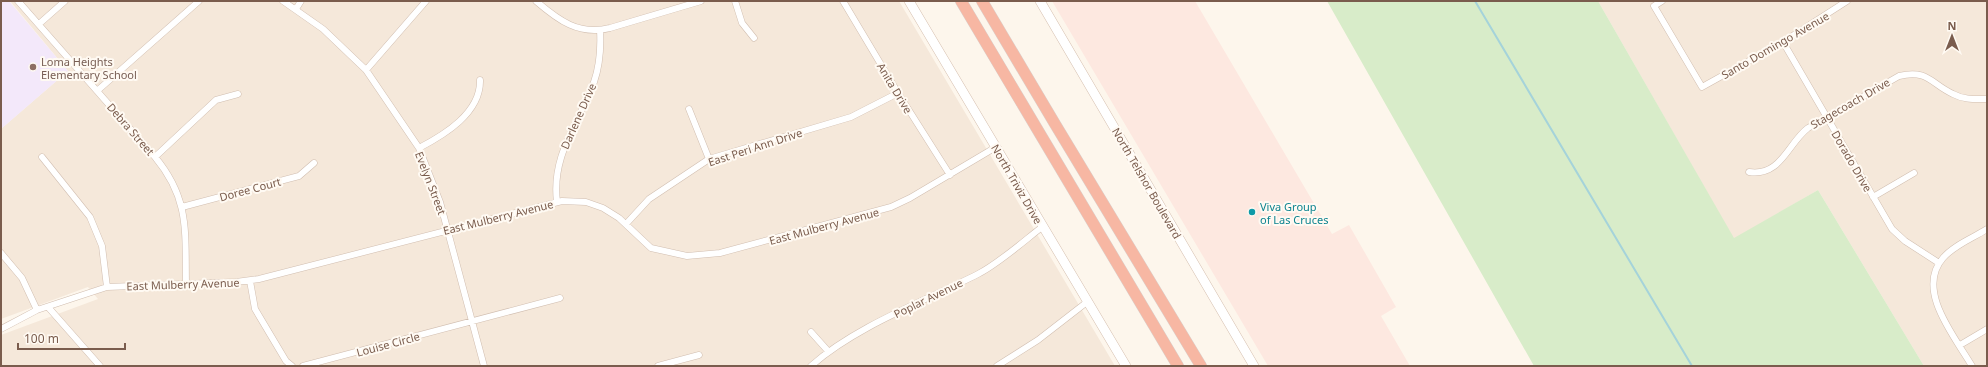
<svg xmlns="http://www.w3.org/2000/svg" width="1988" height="367" font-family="'Noto Sans',sans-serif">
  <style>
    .residential { fill: #f5e8da }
    .commercial { fill: #fde8e0 }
    .education { fill: #f3e8fa }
    .green { fill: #d8ecc9 }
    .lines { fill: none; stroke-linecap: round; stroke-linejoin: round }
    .stream { stroke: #a5d3da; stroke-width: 2 }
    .street-casing { stroke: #d1beb0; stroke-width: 7 }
    .secondary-casing { stroke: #d6c0b0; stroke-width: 10 }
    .highway-casing { stroke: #dad1cd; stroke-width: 12 }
    .street { stroke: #fff; stroke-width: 6 }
    .secondary { stroke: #fff; stroke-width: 9 }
    .highway { stroke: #f7b7a3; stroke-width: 11 }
    .education-dot { fill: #8d6e63; stroke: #fffaf3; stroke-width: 1.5 }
    .culture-dot { fill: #0f9aa8; stroke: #fffaf3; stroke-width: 1.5 }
    .labels { text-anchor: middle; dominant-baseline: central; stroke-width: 4; stroke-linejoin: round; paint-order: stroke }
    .street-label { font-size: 11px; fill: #7a5c4d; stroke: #fffaf3 }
    .education-label { font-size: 11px; fill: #785e54; stroke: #fffaf3; text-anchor: start }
    .culture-label { font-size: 11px; fill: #0d838f; stroke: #fffaf3; text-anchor: start }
  </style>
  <rect width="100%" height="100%" fill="#fdf6ec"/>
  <path class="residential" d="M10 1H899L1115 366H1V335L98 299 88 287 1 319V129L68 71Z
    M1598 1H1987V366H1924L1818 190 1734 239Z"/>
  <path class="commercial" d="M1052 1H1195L1332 234 1349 225 1396 307 1381 316 1410 366H1268Z"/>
  <path class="education" d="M1 1H9L68 71 1 129Z"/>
  <path class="green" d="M1327 1H1598L1734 238 1818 190 1924 366H1534Z"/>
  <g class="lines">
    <path class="stream" d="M1475 1 1692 366"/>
    <defs>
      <path id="street" d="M18 1 155 157C190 199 185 232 186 283
        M283 1 323 29 366 70 419 148 440 202 484 366
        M536 1C558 20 579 36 610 28L701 1
        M735 1 742 23 754 38
        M843 1 898 93 950 175
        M1662 1 1654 6 1702 87 1783 42 1847 1
        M296 9 301 1
        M39 24 65 1
        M1783 42 1892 229 1905 241 1939 263
        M366 70 426 1
        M97 91 199 1
        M689 109 709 159
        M419 148C444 135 481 113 480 80
        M42 157 90 217 102 246 107 287
        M155 157 216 100 238 94
        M1749 172C1781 177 1788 143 1808 128L1899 76C1928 69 1931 84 1953 94 1964 100 1975 99 1987 99
        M1873 197 1914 173
        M557 202C551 155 579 123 594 82 600 65 601 48 600 30
        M182 207 299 176 314 163
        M626 224 649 199 709 159 851 117 898 93
        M1 253 22 278 37 310
        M250 281 255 309 286 361 292 366
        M48 307 100 366
        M1 329 37 310 107 287 236 282 259 279 562 201 586 202 603 208 619 218 651 248 687 256 720 253 891 207 910 198 996 147
        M811 332 828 351
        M1960 345 1987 329
        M303 366 560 298
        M658 366 699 355
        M811 366C856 326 925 301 978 274 998 264 1024 241 1042 227
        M997 366 1038 340 1087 302
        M1972 366C1955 337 1915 290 1943 258 1954 245 1973 238 1987 229"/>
      <path id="secondary" d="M909 1 1126 366
        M1040 1 1254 366"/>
      <path id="highway" d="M961 1 1178 366
        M982 1 1055 124 1201 366"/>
    </defs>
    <use href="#street" class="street-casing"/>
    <use href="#secondary" class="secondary-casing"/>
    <use href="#highway" class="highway-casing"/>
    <use href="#street" class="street"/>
    <use href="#secondary" class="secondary"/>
    <use href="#highway" class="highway"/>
  </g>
  <circle class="education-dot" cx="33" cy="67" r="4"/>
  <circle class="culture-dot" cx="1252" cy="212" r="4"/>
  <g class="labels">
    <g class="street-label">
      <text transform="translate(1775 45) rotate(-30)">Santo Domingo Avenue</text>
      <text transform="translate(895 88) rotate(59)">Anita Drive</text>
      <text transform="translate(1850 103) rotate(-30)">Stagecoach Drive</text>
      <text transform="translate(578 116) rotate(-66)">Darlene Drive</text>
      <text transform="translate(131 129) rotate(49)">Debra Street</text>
      <text transform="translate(755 147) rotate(-18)">East Peri Ann Drive</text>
      <text transform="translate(1852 161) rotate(60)">Dorado Drive</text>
      <text transform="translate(431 183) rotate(69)">Evelyn Street</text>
      <text transform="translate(1147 183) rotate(60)">North Telshor Boulevard</text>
      <text transform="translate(1017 184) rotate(60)">North Triviz Drive</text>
      <text transform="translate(250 189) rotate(-15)">Doree Court</text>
      <text transform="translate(498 217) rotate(-14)">East Mulberry Avenue</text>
      <text transform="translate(824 226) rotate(-15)">East Mulberry Avenue</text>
      <text transform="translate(183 284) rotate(-2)">East Mulberry Avenue</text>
      <text transform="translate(928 298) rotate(-26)">Poplar Avenue</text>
      <text transform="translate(388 344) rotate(-15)">Louise Circle</text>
    </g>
    <g class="education-label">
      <text x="41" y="61">Loma Heights<tspan x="41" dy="13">Elementary School</tspan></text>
    </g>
    <g class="culture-label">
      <text x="1260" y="206">Viva Group<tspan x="1260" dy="13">of Las Cruces</tspan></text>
    </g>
  </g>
  <rect width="1988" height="367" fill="none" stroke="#7a5c4d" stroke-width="4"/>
  <g transform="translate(1952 36)" stroke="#fffaf3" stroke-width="3" paint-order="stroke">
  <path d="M0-3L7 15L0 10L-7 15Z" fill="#7a5c4d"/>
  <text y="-6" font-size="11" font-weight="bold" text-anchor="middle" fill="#7a5c4d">N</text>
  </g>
  <path d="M18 343v6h107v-6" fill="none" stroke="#7a5c4d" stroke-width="2"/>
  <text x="24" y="343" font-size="12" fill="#7a5c4d" stroke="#fffaf3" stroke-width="3" paint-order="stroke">100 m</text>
</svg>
